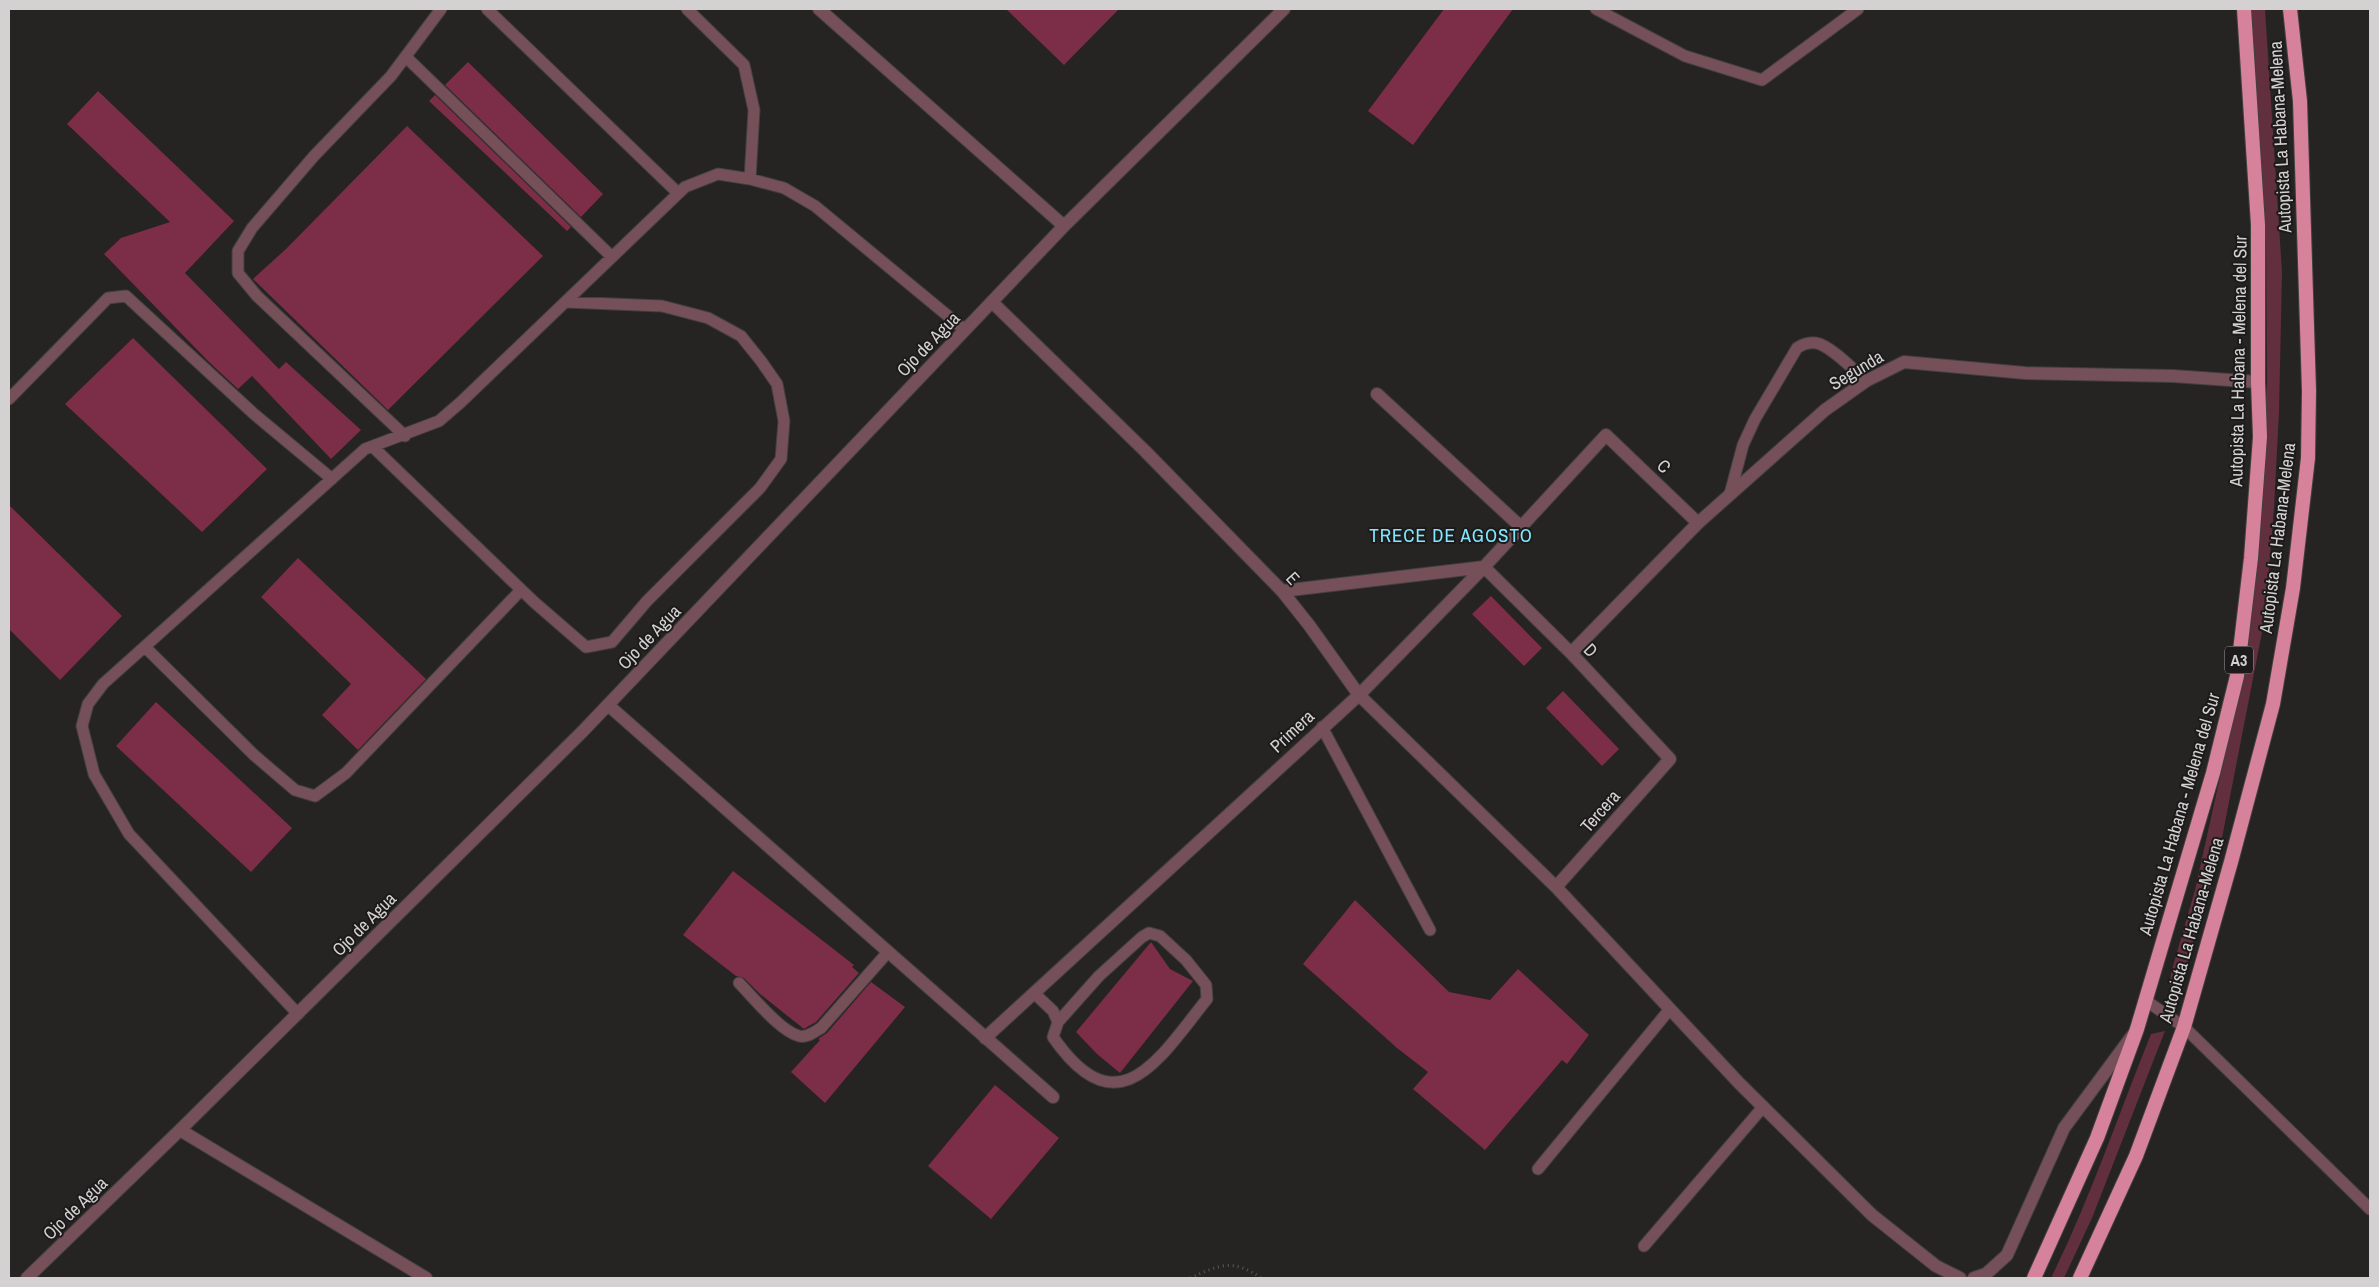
<svg xmlns="http://www.w3.org/2000/svg" width="2379" height="1287" font-family="'Archivo Narrow',sans-serif">
  <style>
    .green { fill: #622f3e }
    .building { fill: #7c2d48 }
    .lines { fill: none; stroke-linecap: round; stroke-linejoin: round }
    .service-casing { stroke: #423f3f; stroke-width: 13 }
    .minor-casing { stroke: #423f3f; stroke-width: 14 }
    .trunk-casing { stroke: #423f3f; stroke-width: 16 }
    .path { stroke: #5b5858; stroke-width: 3; stroke-dasharray: 1 4; stroke-linecap: butt }
    .service { stroke: #755059; stroke-width: 11 }
    .minor { stroke: #755059; stroke-width: 12 }
    .trunk { stroke: #d5829a; stroke-width: 14 }
    .labels { text-anchor: middle; dominant-baseline: central; stroke-width: 4; stroke-linejoin: round; paint-order: stroke }
    .shield { fill: #1c1a1a; stroke: #9c9a9a; stroke-width: 1 }
    .shield-label { font-size: 16px; font-weight: bold; fill: #d3d1d1 }
    .street-label { font-size: 18px; fill: #d3d1d1; stroke: #1c1a1a }
    .neighbourhood-label { font-size: 19px; letter-spacing: 1px; fill: #81e8fd; stroke: #1c1a1a }
  </style>
  <rect width="100%" height="100%" fill="#262323"/>
  <path class="green" d="M2249 9H2265L2282 272 2279 412 2274 508 2265 617 2221 843 2183 978 2169 994 2171 973 2195 890 2234 714 2258 551 2267 381 2266 238Z
    M2165 1031 2092 1218 2064 1278H2051C2090 1199 2118 1116 2151 1034Z"/>
  <path class="building" d="M1006 9H1119L1064 65Z
    M1444 9H1513L1413 145 1368 111Z
    M468 62 603 194 581 217 445 85Z
    M98 91 234 221 185 273 279 369 286 362 361 430 331 459 252 376 238 389 208 361 104 254 121 238 170 222 67 124Z
    M435 95 571 227 567 231 429 101Z
    M407 126 543 256 388 410 253 279 287 248Z
    M133 338 267 469 202 532 65 404Z
    M9 505 122 616 60 680 9 629Z
    M298 558 426 679 358 750 322 715 351 684 261 597Z
    M1491 596 1542 648 1524 666 1472 614Z
    M1563 691 1619 749 1602 766 1546 708Z
    M156 702 292 828 251 872 116 746Z
    M733 871 854 965 852 967 859 973 816 1022 807 1027 804 1029 760 994 744 978 736 976 683 935Z
    M1355 900 1449 992 1490 1000 1518 969 1589 1035 1567 1064 1562 1060 1485 1150 1413 1089 1428 1072 1397 1048 1303 964Z
    M1151 942 1170 969 1193 981 1120 1073 1097 1054 1076 1032Z
    M871 982 905 1007 825 1103 791 1072 820 1040 818 1039 827 1033Z
    M995 1085 1059 1138 991 1219 928 1166Z"/>
  <g class="lines">
    <defs>
      <path id="service" d="M487 9 678 193
        M687 9 744 65 754 110 750 179
        M1596 9 1685 56 1762 80 1858 9
        M406 57 612 257
        M9 399 108 298 126 296 254 414 332 479
        M405 436 257 296 238 273V251L252 228 314 156 391 76 441 9
        M373 447 534 602 586 647 612 642 647 601 760 488 781 459 784 421 777 384 761 361 741 336 708 318 662 306 565 302
        M1730 494 1743 445 1755 419 1797 348C1803 344 1808 342 1816 343 1830 345 1855 371 1866 381
        M145 647 254 755 295 790 315 796 346 773 521 590
        M1322 727 1430 930
        M739 983C753 997 780 1031 799 1036 807 1038 814 1032 821 1028L888 952
        M1034 993 1053 1011 1058 1022 1053 1037C1118 1131 1159 1059 1207 999L1206 985 1186 960 1160 936 1149 933 1142 937 1099 976 1058 1022
        M2145 1000 2184 1027 2370 1209
        M298 1014 129 834 94 774 82 726 88 704 103 684 365 449 439 421 461 402 685 187 718 174 750 179 784 188 815 206 965 330
        M1538 1169 1670 1009
        M1644 1246 1763 1107"/>
      <path id="minor" d="M819 9 1064 226
        M992 302 1145 451 1282 591 1309 625 1359 695 1556 887 1739 1083 1872 1215 1936 1266 1960 1278
        M1377 394 1521 527
        M1484 567 1571 653 1670 759 1556 887
        M1282 591 1484 567
        M1571 653 1698 523 1825 410 1866 381 1904 362 2025 373 2173 376 2258 382
        M608 705 1053 1097
        M985 1038 1359 695 1484 567 1606 435 1698 523
        M180 1130 426 1278
        M27 1278 180 1130 583 731 1064 226 1284 9
        M1974 1278 1986 1274 2007 1255 2064 1128 2132 1036"/>
      <path id="trunk" d="M2034 1278 2097 1138 2137 1029 2213 773 2237 676 2251 558 2260 437 2258 382V225L2244 9
        M2080 1278 2136 1156 2184 1027 2231 862 2273 704 2293 588 2308 458 2309 391 2300 101 2290 9"/>
    </defs>
    <use href="#service" class="service-casing"/>
    <use href="#minor" class="minor-casing"/>
    <use href="#trunk" class="trunk-casing"/>
    <path class="path" d="M1190 1278C1220 1265 1232 1258 1261 1278"/>
    <use href="#service" class="service"/>
    <use href="#minor" class="minor"/>
    <use href="#trunk" class="trunk"/>
  </g>
  <g class="labels">
    <rect class="shield" x="2225" y="646.5" width="28" height="27" rx="4"/>
    <g class="shield-label">
      <text x="2239" y="660">A3</text>
    </g>
    <g class="street-label">
      <text transform="translate(2280 137) rotate(-93)">Autopista La Habana-Melena</text>
      <text transform="translate(928 344) rotate(-46)">Ojo de Agua</text>
      <text transform="translate(2238 361) rotate(-89)">Autopista La Habana - Melena del Sur</text>
      <text transform="translate(1856 370) rotate(-31)">Segunda</text>
      <text transform="translate(1664 466) rotate(44)">C</text>
      <text transform="translate(2277 538) rotate(-83)">Autopista La Habana-Melena</text>
      <text transform="translate(1293 578) rotate(48)">E</text>
      <text transform="translate(649 637) rotate(-46)">Ojo de Agua</text>
      <text transform="translate(1591 650) rotate(46)">D</text>
      <text transform="translate(1292 731) rotate(-43)">Primera</text>
      <text transform="translate(1600 811) rotate(-49)">Tercera</text>
      <text transform="translate(2179 814) rotate(-74)">Autopista La Habana - Melena del Sur</text>
      <text transform="translate(364 924) rotate(-45)">Ojo de Agua</text>
      <text transform="translate(2191 930) rotate(-74)">Autopista La Habana-Melena</text>
      <text transform="translate(75 1208) rotate(-44)">Ojo de Agua</text>
    </g>
    <g class="neighbourhood-label">
      <text x="1451" y="535">TRECE DE AGOSTO</text>
    </g>
  </g>
  <rect width="2379" height="1287" fill="none" stroke="#d3d1d1" stroke-width="20"/>
</svg>
